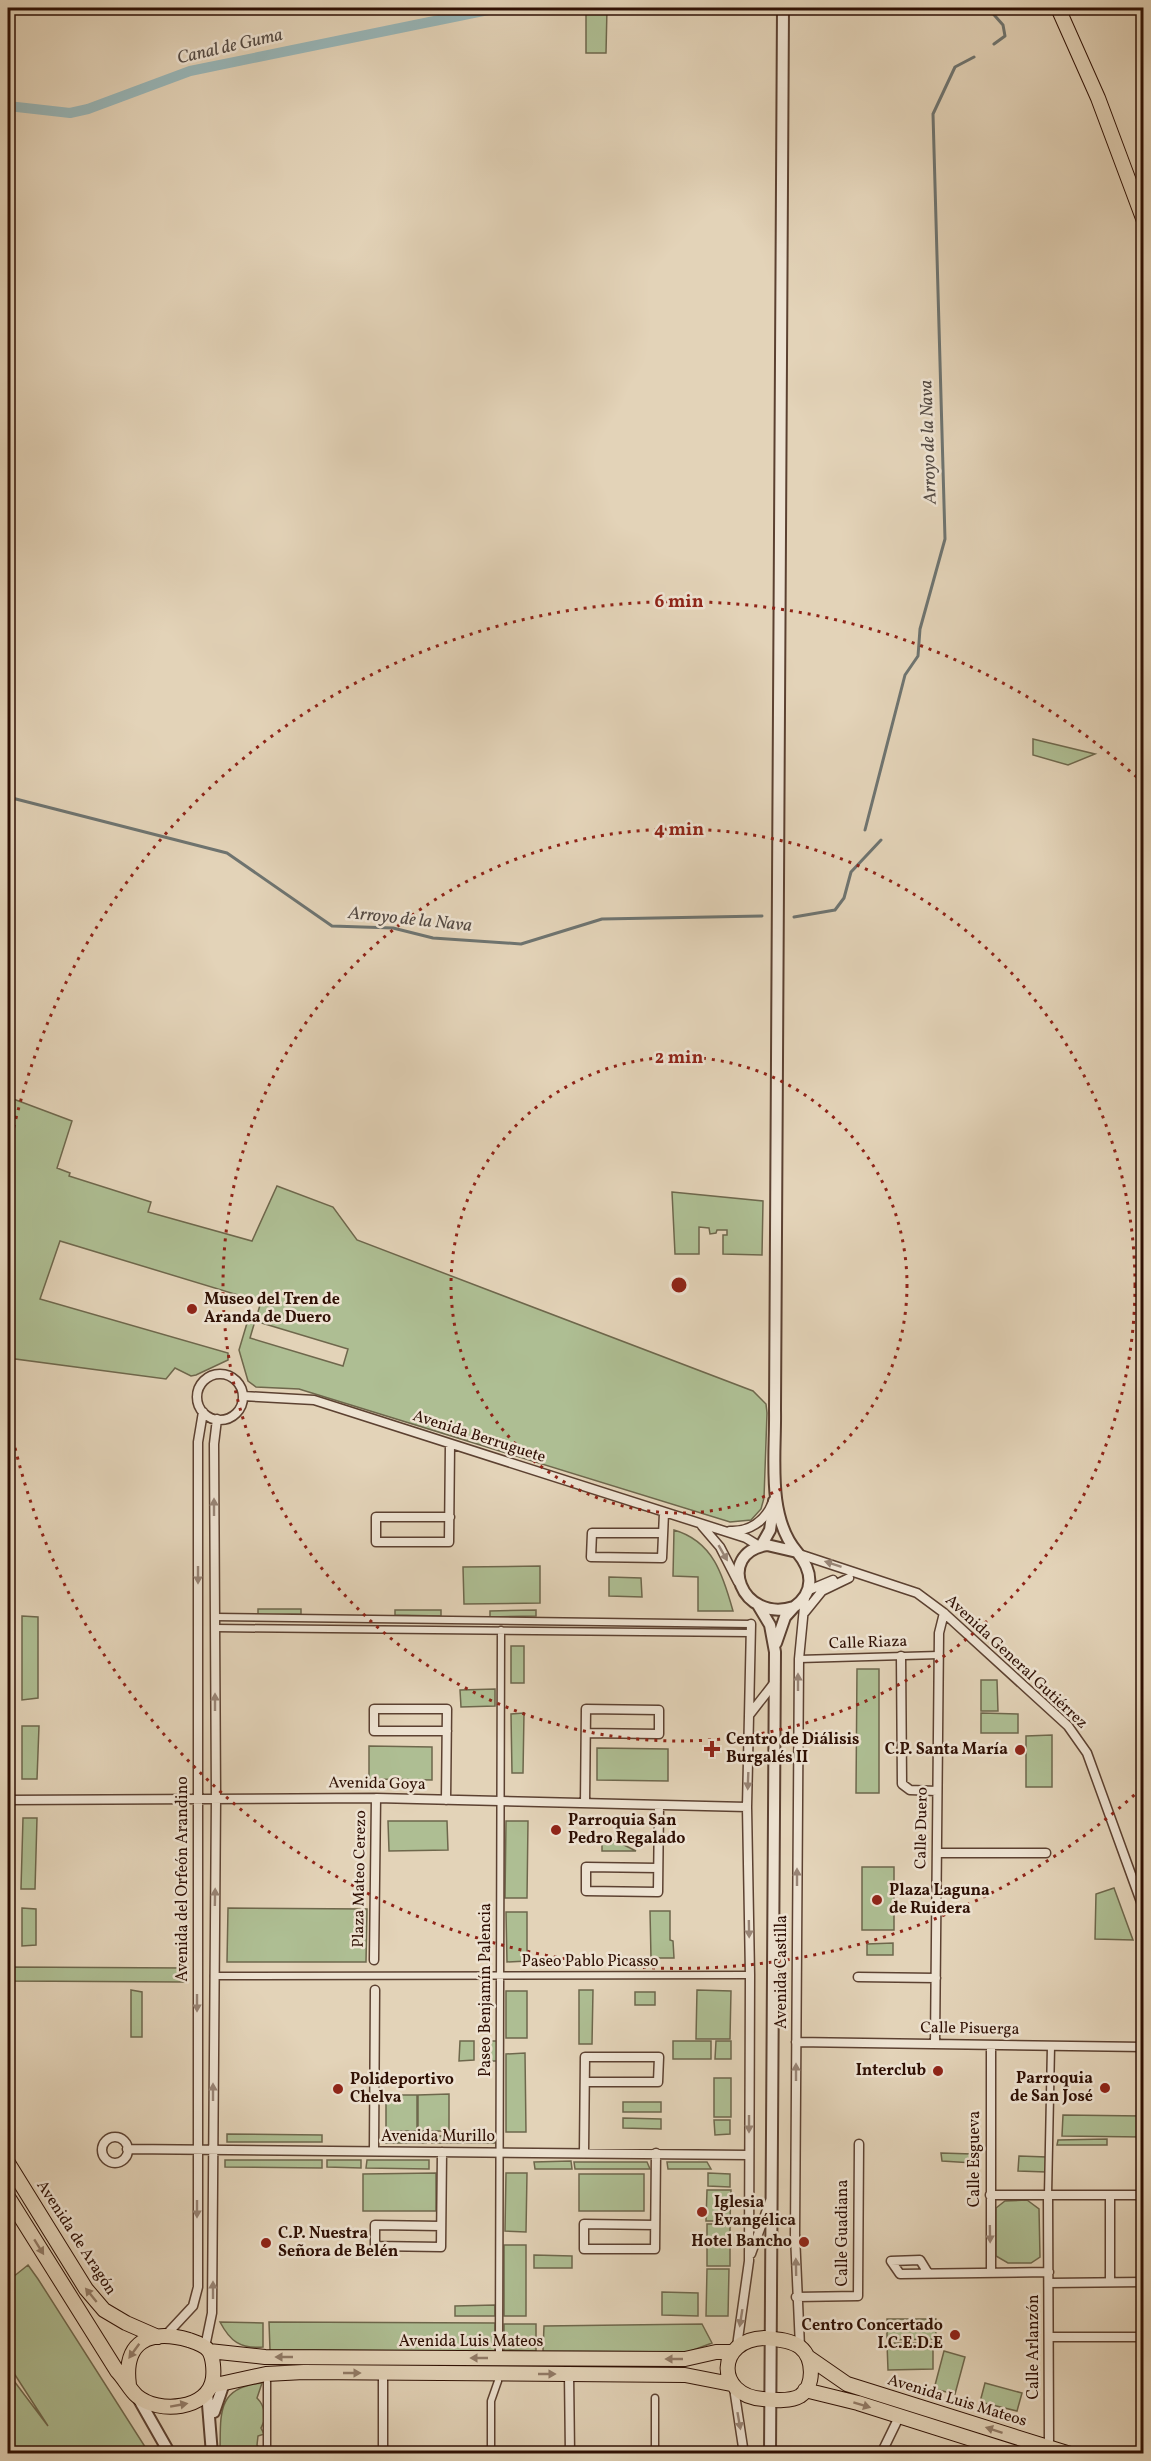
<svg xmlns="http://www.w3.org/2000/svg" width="1151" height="2461" font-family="Vollkorn,serif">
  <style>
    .green { fill: #aebe93; stroke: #6e674c; stroke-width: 1.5; fill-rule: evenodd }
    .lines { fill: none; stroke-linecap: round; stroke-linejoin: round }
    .stream { stroke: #6e7470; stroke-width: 3 }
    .canal { stroke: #98b6b8; stroke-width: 10 }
    .pedestrian-casing { stroke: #5c4131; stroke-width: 9 }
    .minor-casing { stroke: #5c4131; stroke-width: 11 }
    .tertiary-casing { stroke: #5c4131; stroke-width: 14 }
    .trunk-casing { stroke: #2f1004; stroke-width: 16 }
    .pedestrian { stroke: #ede2d1; stroke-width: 6 }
    .minor { stroke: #ede2d1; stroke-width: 8 }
    .tertiary { stroke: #ede2d1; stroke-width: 10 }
    .trunk { stroke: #e3d3b8; stroke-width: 14 }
    .oneway { fill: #988475 }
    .oneway2 { fill: #927b67 }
    .ring { fill: none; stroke: #8f2418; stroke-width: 3; stroke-dasharray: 3 6 }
    .poi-dot { fill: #8f2418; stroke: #ede2d1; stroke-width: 2 }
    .labels { text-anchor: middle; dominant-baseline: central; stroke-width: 5; stroke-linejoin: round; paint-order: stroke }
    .poi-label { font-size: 16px; font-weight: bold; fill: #2f1004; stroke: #ede2d1; text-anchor: start }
    .street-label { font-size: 16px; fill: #2f1004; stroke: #ede2d1 }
    .water-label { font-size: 18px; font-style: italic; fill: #544a43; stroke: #ede2d1 }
    .centre { fill: #8f2418; stroke: #ede2d1; stroke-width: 3 }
    .ring-label { font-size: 18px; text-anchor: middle; font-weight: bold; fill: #8f2418; stroke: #ede2d1; stroke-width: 5; stroke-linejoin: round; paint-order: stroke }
  </style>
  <rect width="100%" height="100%" fill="#e3d3b8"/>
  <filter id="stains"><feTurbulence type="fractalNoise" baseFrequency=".00333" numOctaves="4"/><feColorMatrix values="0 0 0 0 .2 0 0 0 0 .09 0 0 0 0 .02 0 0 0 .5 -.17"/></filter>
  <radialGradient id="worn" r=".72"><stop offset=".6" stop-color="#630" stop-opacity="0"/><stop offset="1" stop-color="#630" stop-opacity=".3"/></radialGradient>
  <path class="green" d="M586 8H607L606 53H586Z
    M1033 739 1095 754 1068 765 1033 755Z
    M8 1097 72 1121 57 1168 70 1173 69 1176 151 1202 148 1212 252 1241 277 1186 333 1207 357 1240 753 1391 766 1404 767 1413 764 1498 761 1509 751 1520 730 1522 299 1389 256 1387 248 1381 239 1350 250 1313 257 1315 261 1302 60 1241 40 1299 228 1353V1360L196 1375 191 1376 175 1368 166 1379 8 1358ZM255 1321 348 1349 343 1366 250 1338Z
    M672 1192 763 1201 762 1255 723 1254V1235H727V1230H717L716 1233 710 1234 709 1228 699 1227V1254H675Z
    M674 1530C713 1541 723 1575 733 1611H698V1577L673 1576Z
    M540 1566V1603L464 1604 463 1567Z
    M609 1577 641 1578 642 1597 609 1596Z
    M258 1609H301V1614L258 1615Z
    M395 1610H441V1616L395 1615Z
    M536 1610V1616L490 1617V1611Z
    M22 1616 38 1617V1698L22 1700Z
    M511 1646H524V1683H511Z
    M857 1669H879V1793H856Z
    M981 1680H997L998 1711H981Z
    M495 1689V1706L461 1707 460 1690Z
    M524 1713 523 1773H512L511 1714Z
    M981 1713 1018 1714V1733H981Z
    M22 1726H39L37 1779H22Z
    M1052 1735V1787H1026V1736Z
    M369 1746 432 1747V1780L369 1779Z
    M597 1748 668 1749V1781L597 1780Z
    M23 1818H37L35 1889H21Z
    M388 1821H447L448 1850 389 1851Z
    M506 1821H528L527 1898H505Z
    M602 1834 636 1851H602Z
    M862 1867H894V1930H862Z
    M1114 1888 1133 1940 1095 1939 1096 1894Z
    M22 1908 36 1909V1945L22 1946Z
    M228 1908 367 1909 366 1962H227Z
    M650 1911H670V1940L673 1941 674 1958H651Z
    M506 1912H527V1961L507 1962Z
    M893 1943V1955H867V1944Z
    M8 1967 185 1968V1982L8 1981Z
    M131 1990 142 1992V2037H131Z
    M579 1990H593L592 2044H579Z
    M697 1990 731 1991 730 2039H696Z
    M506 1991H527V2038H506Z
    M635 1992H655V2005H635Z
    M460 2041H474V2060L459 2061Z
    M484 2041H499V2061H484Z
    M673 2041H711V2059H673Z
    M716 2041H731V2059H715Z
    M525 2053 526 2132H506V2054Z
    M714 2078H731V2117H714Z
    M449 2094V2131H418V2095Z
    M386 2095H417V2131H386Z
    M623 2102H661V2112H623Z
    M1063 2115 1143 2116V2137L1062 2136Z
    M623 2118 661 2119V2129L623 2128Z
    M714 2120H730V2134L715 2135Z
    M227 2134 322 2135V2142H227Z
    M387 2136H498V2143H432V2138H426V2143H386Z
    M1107 2139V2145H1057L1058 2140Z
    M941 2153 972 2154 973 2163 942 2161Z
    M1019 2156 1047 2157 1046 2172 1018 2171Z
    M225 2160H322V2168L225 2167Z
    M327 2160H361V2168L327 2167Z
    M367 2160H429V2169L366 2168Z
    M571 2161 572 2169H535L534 2162Z
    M574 2162H647L650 2169H575Z
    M667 2162H707L711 2169H668Z
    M436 2173V2211H363V2174Z
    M506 2173H527L526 2232 505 2231Z
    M708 2173 730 2174V2187L708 2186Z
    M579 2174H644V2211H579Z
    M707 2190H731L730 2221H706Z
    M1027 2200 1039 2209 1040 2257 1031 2263H1008L996 2256V2208L1005 2201Z
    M707 2224H730V2266H707Z
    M504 2245H526V2316H504Z
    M534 2255 572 2256V2268H534Z
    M28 2265 38 2279 149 2453H8V2373L48 2426 8 2364V2281Z
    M707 2269H729L728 2316H706Z
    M662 2292 698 2293V2316L662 2315Z
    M495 2305V2316H455V2306Z
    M887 2319H936V2339L887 2340Z
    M220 2322 263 2323V2347C240 2349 230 2341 220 2322Z
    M269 2322 495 2323V2351L270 2350Z
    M504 2324H536V2351L504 2350Z
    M702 2324 712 2343 688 2352 543 2351 544 2326Z
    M887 2343H933V2369L888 2370Z
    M944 2351 965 2357 955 2394 934 2389Z
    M262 2383 257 2398C265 2406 267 2418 261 2428L264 2434 258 2436 257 2445 263 2453 220 2454C221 2416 215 2387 262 2383Z
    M985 2383 1022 2393 1017 2411 980 2402Z"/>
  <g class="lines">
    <path class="stream" d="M988 8 1003 25 1005 36 994 44
      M8 797 227 853 332 926 393 928 433 938 521 944 602 919 762 916
      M865 830 905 675 918 656 920 629 945 539 933 114 955 67 974 57
      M794 917 835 910 844 898 851 872 881 840"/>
    <path class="canal" d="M8 106 70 113 88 109 190 71 498 8"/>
    <defs>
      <path id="pedestrian" d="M215 1617 751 1624
        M215 1628 751 1633
        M799 1659 939 1655
        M214 1976 750 1975
        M1048 2195 1051 2046
        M499 2351 501 1630
        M267 2454V2382
        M491 2454V2401L498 2381
        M655 2454V2398"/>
      <path id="minor" d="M197 1397a23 23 0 1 1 46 0a23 23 0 1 1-46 0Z
        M243 1396 314 1400 746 1538 759 1546
        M450 1517H376V1542H449L450 1444
        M702 1526 720 1547 738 1582
        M730 1531C749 1532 765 1521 772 1504
        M663 1533H592L591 1557 662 1558 664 1513
        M799 1554 917 1593 944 1613 1068 1726 1087 1753 1144 1910
        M809 1590 833 1580
        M805 1612 822 1591 849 1578
        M901 1656 902 1784 910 1790 937 1791
        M750 1714 775 1682
        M8 1800 376 1798 747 1807
        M446 1800 447 1709H374V1731H447
        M585 1803 586 1709 659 1710V1734L586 1733
        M937 1853H1046
        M658 1868 586 1867V1891L658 1892 659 1805
        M374 1960 376 1798
        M858 1977 936 1978
        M796 2042 1144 2047
        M935 2044 939 1633 944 1613
        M102 2150a13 13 0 1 1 26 0a13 13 0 1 1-26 0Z
        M127 2149 749 2155
        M374 2151 375 1990
        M584 2152 585 2057H659L658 2082H585
        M990 2195H1144
        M1048 2195 1049 2447
        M1110 2195V2282
        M655 2225 584 2224V2249H655L656 2153
        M441 2226 375 2225V2246L441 2247 442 2152
        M751 2254 770 2201
        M991 2272V2045
        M928 2273 920 2260 891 2261 900 2274 1049 2272
        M1049 2283 1144 2282
        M796 2297 858 2296 859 2144
        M166 2335 193 2306 198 2287V1442L203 1412
        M1049 2337H1144
        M737 2346 749 2261 750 1975 747 1807 751 1624
        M205 2347 212 2313 216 1798 214 1444 217 1419
        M800 2347 795 2235 799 1659 805 1597
        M569 2374 570 2454
        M734 2388 744 2454
        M383 2454V2373
        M881 2454 899 2417"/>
      <path id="tertiary" d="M783 8 775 1410C776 1454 766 1516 797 1552
        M767 1545 797 1552C813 1571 815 1592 794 1607 741 1624 715 1553 767 1545Z
        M761 1546 770 1530 774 1501
        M758 1605 770 1625 775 1652 770 2454
        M776 1643 785 1617 794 1607
        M207 2392 212 2454
        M137 2396 170 2454
        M214 2412 224 2383"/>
      <path id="trunk" d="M1058 8 1098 98 1144 221
        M8 2163 86 2289 104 2310 126 2323 158 2337
        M8 2197 117 2371C124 2378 130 2390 137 2396 158 2414 209 2410 213 2378 214 2370 213 2357 209 2351 205 2345 195 2342 189 2340 150 2329 123 2341 129 2385
        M765 2338C776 2339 791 2340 800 2347 814 2358 815 2386 800 2396 790 2402 774 2400 763 2399 715 2396 716 2339 765 2338Z
        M209 2351 265 2357 685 2359 716 2352H732
        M808 2357 847 2384 1070 2454
        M211 2386 266 2374 304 2372 685 2375 731 2384
        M805 2390 858 2403 1019 2454"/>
    </defs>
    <use href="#pedestrian" class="pedestrian-casing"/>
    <use href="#minor" class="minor-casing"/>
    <use href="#tertiary" class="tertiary-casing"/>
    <use href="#trunk" class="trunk-casing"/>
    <use href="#pedestrian" class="pedestrian"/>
    <use href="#minor" class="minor"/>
    <use href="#tertiary" class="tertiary"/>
    <use href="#trunk" class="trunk"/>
  </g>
  <defs><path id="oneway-solid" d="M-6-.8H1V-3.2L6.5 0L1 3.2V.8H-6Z" transform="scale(1.5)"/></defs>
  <g class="oneway">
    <use href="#oneway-solid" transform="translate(214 1507) rotate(-90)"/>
    <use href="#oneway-solid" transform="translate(723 1553) rotate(60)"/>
    <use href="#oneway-solid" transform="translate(833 1564) rotate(-162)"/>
    <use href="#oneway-solid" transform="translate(198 1575) rotate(90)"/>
    <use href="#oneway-solid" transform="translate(798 1682) rotate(-90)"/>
    <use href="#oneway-solid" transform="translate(215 1702) rotate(-90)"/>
    <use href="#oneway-solid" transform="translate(748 1781) rotate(92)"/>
    <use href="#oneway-solid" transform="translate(797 1877) rotate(-90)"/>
    <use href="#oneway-solid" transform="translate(215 1897) rotate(-89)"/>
    <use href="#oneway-solid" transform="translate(749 1929) rotate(89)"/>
    <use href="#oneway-solid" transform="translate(197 2003) rotate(90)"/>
    <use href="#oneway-solid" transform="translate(796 2072) rotate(-90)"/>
    <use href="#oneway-solid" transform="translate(213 2092) rotate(-90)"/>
    <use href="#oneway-solid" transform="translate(749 2124) rotate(90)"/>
    <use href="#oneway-solid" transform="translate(197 2209) rotate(90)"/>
    <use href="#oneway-solid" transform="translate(990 2234) rotate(89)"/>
    <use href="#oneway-solid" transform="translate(796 2267) rotate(-91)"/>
    <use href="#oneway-solid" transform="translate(213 2290) rotate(-90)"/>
    <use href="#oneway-solid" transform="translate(741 2318) rotate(99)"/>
    <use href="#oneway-solid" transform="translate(739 2421) rotate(80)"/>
  </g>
  <g class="oneway2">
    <use href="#oneway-solid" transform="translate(39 2247) rotate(58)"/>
    <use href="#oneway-solid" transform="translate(91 2295) rotate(-129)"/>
    <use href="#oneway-solid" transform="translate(134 2351) rotate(126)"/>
    <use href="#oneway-solid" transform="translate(284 2357) rotate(-180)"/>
    <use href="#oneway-solid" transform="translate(479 2358) rotate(-180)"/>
    <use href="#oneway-solid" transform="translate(674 2359) rotate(-180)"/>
    <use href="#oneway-solid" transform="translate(352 2373)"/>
    <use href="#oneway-solid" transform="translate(547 2374)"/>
    <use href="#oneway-solid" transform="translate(179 2405) rotate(-10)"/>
    <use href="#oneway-solid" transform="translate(862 2405) rotate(17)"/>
    <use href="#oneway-solid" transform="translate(994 2430) rotate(-162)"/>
  </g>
  <g class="ring">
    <circle cx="679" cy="1285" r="228"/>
    <circle cx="679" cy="1285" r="456"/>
    <path d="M1141 1789A684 684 0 0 1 8 1416M8 1154A684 684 0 0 1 1141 781"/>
  </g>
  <g class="poi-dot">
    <circle cx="192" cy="1309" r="6"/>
    <path d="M709 1740h6v6h6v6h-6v6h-6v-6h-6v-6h6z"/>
    <circle cx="1020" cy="1750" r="6"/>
    <circle cx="556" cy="1830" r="6"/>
    <circle cx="877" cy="1900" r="6"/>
    <circle cx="938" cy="2071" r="6"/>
    <circle cx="1105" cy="2088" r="6"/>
    <circle cx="338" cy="2089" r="6"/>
    <circle cx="702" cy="2212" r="6"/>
    <circle cx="804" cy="2242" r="6"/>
    <circle cx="266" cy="2243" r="6"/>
    <circle cx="955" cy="2335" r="6"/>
  </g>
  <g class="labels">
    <g class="poi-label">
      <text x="204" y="1300">Museo del Tren de<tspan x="204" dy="18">Aranda de Duero</tspan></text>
      <text x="726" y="1740">Centro de Diálisis<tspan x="726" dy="18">Burgalés II</tspan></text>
      <text x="1008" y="1750" text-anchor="end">C.P. Santa María</text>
      <text x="568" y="1821">Parroquia San<tspan x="568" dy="18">Pedro Regalado</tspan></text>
      <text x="889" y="1891">Plaza Laguna<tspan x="889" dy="18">de Ruidera</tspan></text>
      <text x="926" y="2071" text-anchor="end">Interclub</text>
      <text x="1093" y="2079" text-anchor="end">Parroquia<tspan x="1093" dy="18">de San José</tspan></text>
      <text x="350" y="2080">Polideportivo<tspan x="350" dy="18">Chelva</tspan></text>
      <text x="714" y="2203">Iglesia<tspan x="714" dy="18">Evangélica</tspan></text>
      <text x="278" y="2234">C.P. Nuestra<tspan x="278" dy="18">Señora de Belén</tspan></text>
      <text x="792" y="2242" text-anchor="end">Hotel Bancho</text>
      <text x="943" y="2326" text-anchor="end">Centro Concertado<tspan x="943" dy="18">I.C.E.D.E</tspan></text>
    </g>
    <g class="street-label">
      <text transform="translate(479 1437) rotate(18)">Avenida Berruguete</text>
      <text transform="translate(868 1643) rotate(-2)">Calle Riaza</text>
      <text transform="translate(1016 1662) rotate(43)">Avenida General Gutiérrez</text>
      <text transform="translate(377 1784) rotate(1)">Avenida Goya</text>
      <text transform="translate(922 1828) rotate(-89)">Calle Duero</text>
      <text transform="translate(183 1879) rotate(-90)">Avenida del Orfeón Arandino</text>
      <text transform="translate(360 1879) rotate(-89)">Plaza Mateo Cerezo</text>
      <text x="590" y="1962">Paseo Pablo Picasso</text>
      <text transform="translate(782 1972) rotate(-90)">Avenida Castilla</text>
      <text transform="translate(486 1990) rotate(-90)">Paseo Benjamín Palencia</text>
      <text transform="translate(970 2029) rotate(1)">Calle Pisuerga</text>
      <text x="438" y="2137">Avenida Murillo</text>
      <text transform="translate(975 2159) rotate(-90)">Calle Esgueva</text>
      <text transform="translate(843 2233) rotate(-90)">Calle Guadiana</text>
      <text transform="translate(76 2238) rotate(57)">Avenida de Aragón</text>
      <text x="471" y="2342">Avenida Luis Mateos</text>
      <text transform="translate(1034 2347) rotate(-90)">Calle Arlanzón</text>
      <text transform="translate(957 2401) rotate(17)">Avenida Luis Mateos</text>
    </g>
    <g class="water-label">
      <text transform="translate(230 47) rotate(-13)">Canal de Guma</text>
      <text transform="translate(929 442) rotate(-92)">Arroyo de la Nava</text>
      <text transform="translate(410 920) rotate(6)">Arroyo de la Nava</text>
    </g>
  </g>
  <circle cx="679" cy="1285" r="9" class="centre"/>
  <g class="ring-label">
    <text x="679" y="607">6 min</text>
    <text x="679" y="835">4 min</text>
    <text x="679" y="1063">2 min</text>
  </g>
  <rect width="1151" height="2461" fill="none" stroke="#e3d3b8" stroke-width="30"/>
  <rect x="9" y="9" width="1133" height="2443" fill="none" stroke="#2f1004" stroke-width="3"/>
  <rect x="15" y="15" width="1121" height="2431" fill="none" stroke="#2f1004" stroke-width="1.5"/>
  <rect width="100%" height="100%" filter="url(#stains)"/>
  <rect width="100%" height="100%" fill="url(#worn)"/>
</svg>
